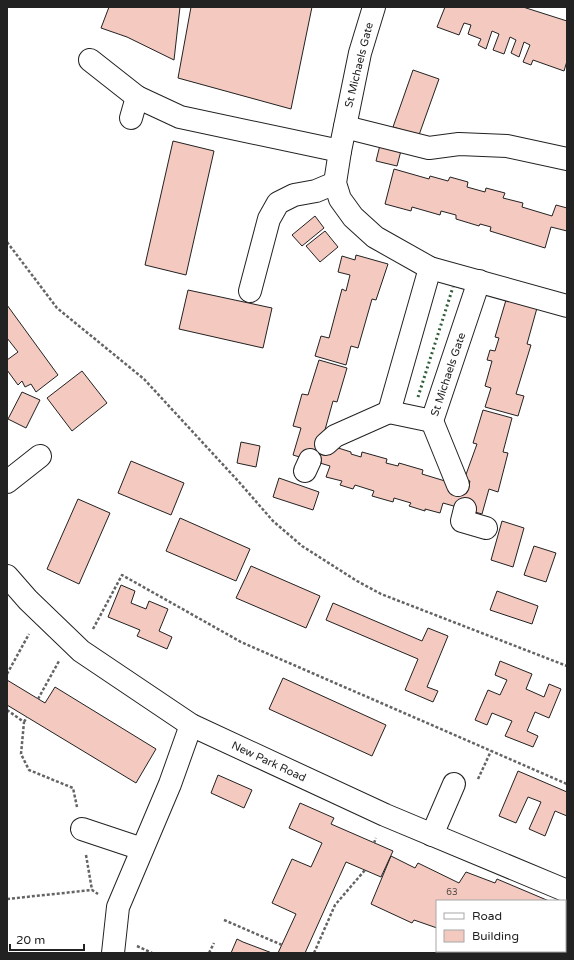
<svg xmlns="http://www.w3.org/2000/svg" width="574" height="960" font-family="'Varela Round',sans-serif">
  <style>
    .building { fill: #f3c9c0; stroke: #222 }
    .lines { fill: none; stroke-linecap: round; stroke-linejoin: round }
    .minor-casing { stroke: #222; stroke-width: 24 }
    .path { stroke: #646464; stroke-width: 2.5; stroke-dasharray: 3 2; stroke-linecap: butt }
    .minor { stroke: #fff; stroke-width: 22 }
    .hedge { stroke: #2f5e38; stroke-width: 3; stroke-dasharray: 2 3; stroke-linecap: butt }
    .labels { text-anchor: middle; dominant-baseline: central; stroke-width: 3; stroke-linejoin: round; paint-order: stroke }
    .number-label { font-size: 9px; fill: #564c4a }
    .street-label { font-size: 11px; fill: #222; stroke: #fff }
  </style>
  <rect width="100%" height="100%" fill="#fff"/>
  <path class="building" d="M109 7H180L174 60 127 37 101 28Z
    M191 7H312L291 109 178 78Z
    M445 7H523L567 21V61L564 71 533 60 531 65 523 62 530 45 524 42 519 57 511 53 516 40 510 37 504 54 493 50 499 34 492 31 486 49 478 45 481 39 468 34 471 25 464 23 459 35 437 27Z
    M413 70 439 79 419 135 393 127Z
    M382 137 403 143 397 166 376 161Z
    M173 141 214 151 186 275 145 265Z
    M394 169 429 179 430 176 448 181 450 177 468 182 467 187 485 192 486 188 505 193 503 198 523 203 522 207 552 216 556 205 567 208V231L551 227 545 248 490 231 491 227 480 224 479 226 456 219V215L441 211 440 215 412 207 411 211 385 204Z
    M315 216 324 228 302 246 292 235Z
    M325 231 338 247 320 262 306 246Z
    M356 255 388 264 376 300 372 299 358 348 351 346 346 365 315 356 321 336 329 338 342 289 346 291 350 275 338 272 342 256 355 260Z
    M188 290 272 308 263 348 179 329Z
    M506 300 537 308 527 344 531 345 516 394 524 396 518 416 485 407 491 388 485 386 492 361 487 360 490 350 495 351 499 338 495 337Z
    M7 305 58 375 36 392 31 384 25 387 22 381 18 385 7 370V360L18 352 7 338Z
    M319 360 347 368 337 402 333 401 323 437 318 436 316 441 351 452V454L361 457 362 452 387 459 386 463 398 466 399 463 423 470 422 474 468 488 470 481 464 480 477 444 473 443 483 410 512 418 503 452 508 453 498 492 489 489 482 514 443 503 440 513 425 509V511L409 506 411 503 394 498 393 502 372 496 374 491 355 485 353 489 340 485 342 481 326 477 330 466 293 455 301 428 293 426 302 394 308 395Z
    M82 371 107 403 72 431 47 398Z
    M22 392 40 400 26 428 8 419Z
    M241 442 260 446 256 467 237 463Z
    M131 461 184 483 171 515 118 493Z
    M279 478 319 492 313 510 273 497Z
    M78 499 110 513 79 584 47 569Z
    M180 518 250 549 236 581 166 551Z
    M502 521 524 528 513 567 491 560Z
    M534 546 556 553 546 582 524 575Z
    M251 566 320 596 306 628 236 598Z
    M121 585 135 591 131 603 146 609 149 601 168 609 159 631 172 637 167 649 137 636 140 630 108 617Z
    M497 591 538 606 532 624 490 610Z
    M333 603 422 641 428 628 448 636 427 687 438 691 433 702 405 690 418 659 326 620Z
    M500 661 532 674 526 689 544 697 549 684 561 689 549 718 535 712 527 731 538 736 533 747 505 736 512 721 492 713 487 725 475 720 488 690 500 695 507 680 495 675Z
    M283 678 386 725 372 756 269 709Z
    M7 680 45 703 55 687 156 749 136 783 7 705Z
    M518 771 567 792V816L555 811 545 836 529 829 541 802 528 797 516 823 499 816Z
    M218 775 252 790 244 808 211 793Z
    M300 803 334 818 331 824 393 851 381 877 346 862 305 953H278L296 914 272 903 292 859 311 867 322 843 289 828Z
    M391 856 415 868 418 863 459 883 466 872 495 883 497 879 549 901H437V928L414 920 412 923 371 904Z
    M237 939 243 942 272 953H231Z
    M500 951H557V953H500Z"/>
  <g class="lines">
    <defs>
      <g id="minor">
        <path d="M374 7 360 53 340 151 335 183 340 199 353 217 375 237 430 268 567 306"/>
        <path d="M90 60 137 97"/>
        <path d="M131 118 137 97 180 117 340 151"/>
        <path d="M345 127 429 148 459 144 507 146 567 159"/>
        <path id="s1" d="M430 268 389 412 432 421 479 281"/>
        <path d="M250 291 269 219 278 203 294 195 316 191 335 183"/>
        <path d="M432 421 458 485"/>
        <path d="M326 444 335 436 389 412"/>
        <path d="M305 471 310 460"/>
        <path d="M7 482 40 456"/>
        <path d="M465 509 462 521 486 528"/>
        <path id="s2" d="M7 576 28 600 81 651 191 725 385 815 567 891"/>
        <path d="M82 829 142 849"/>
        <path d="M432 835 454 784"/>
        <path d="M113 953 118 907 170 784 191 725"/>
      </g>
    </defs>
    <use href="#minor" class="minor-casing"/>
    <path class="path" d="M7 242 57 308 144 379 239 482 273 521 302 546 357 581 381 594 567 666
      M93 629 122 575 241 642 567 784
      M7 674 29 634
      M38 699 59 661
      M7 710 24 722 21 754 29 770 73 788 77 807
      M24 722 27 717
      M478 779 491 751
      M374 843 376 838
      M86 855 92 890
      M7 899 92 890 98 894
      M224 920 282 945
      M137 946 152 953
      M209 953 214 943
      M314 953 335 905 365 870"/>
    <use href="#minor" class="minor"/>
    <path class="hedge" d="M418 397 453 287"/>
  </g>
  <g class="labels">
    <g class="number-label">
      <text x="452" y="892">63</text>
    </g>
    <g class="street-label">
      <text transform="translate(359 65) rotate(-76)">St Michaels Gate</text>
      <text stroke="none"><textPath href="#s1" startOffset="243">St Michaels Gate</textPath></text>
      <text stroke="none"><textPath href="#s2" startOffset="324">New Park Road</textPath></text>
    </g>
  </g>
  <rect width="574" height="960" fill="none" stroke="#222222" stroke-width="16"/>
  <rect x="436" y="900" width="130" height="52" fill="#ffffff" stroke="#a7a7a7"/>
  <rect x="444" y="913" width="20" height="6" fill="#ffffff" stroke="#a7a7a7"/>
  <text x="472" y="920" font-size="12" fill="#222222">Road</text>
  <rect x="444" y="930" width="20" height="12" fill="#f3c9c0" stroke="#a7a7a7"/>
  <text x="472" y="940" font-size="12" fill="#222222">Building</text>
  <path d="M10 944v6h74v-6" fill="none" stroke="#222222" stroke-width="2"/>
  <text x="16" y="944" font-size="12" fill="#222222" stroke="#ffffff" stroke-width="3" paint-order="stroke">20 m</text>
</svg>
